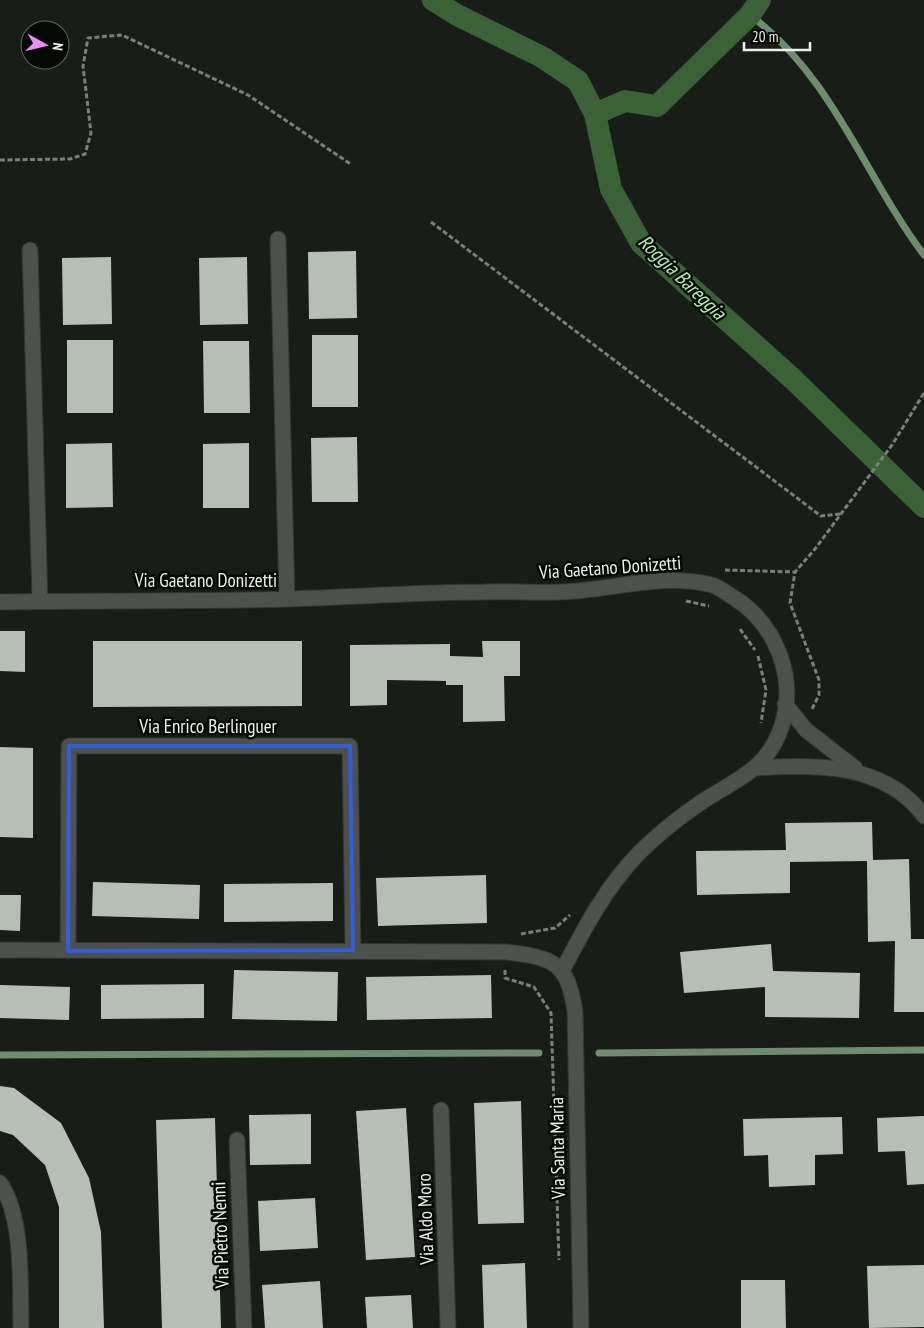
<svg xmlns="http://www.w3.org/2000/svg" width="924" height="1328" font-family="'PT Sans Narrow',sans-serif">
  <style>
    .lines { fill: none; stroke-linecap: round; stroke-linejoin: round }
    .stream { stroke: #708c6e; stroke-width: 7 }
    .canal { stroke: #3a6137; stroke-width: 22 }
    .building { fill: #b7beb6 }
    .street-casing { stroke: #323631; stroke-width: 17 }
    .path { stroke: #7b7f7a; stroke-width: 3; stroke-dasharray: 5 2.5; stroke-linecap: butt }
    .street { stroke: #4e504d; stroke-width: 15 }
    .marked { fill: none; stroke: #325eda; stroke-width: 4; stroke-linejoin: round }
    .labels { text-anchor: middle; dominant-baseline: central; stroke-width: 5; stroke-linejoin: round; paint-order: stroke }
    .street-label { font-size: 19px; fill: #edf1ed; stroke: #050705 }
    .water-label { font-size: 20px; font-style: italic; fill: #b3f1ad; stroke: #050705 }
  </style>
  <rect width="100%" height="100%" fill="#181d17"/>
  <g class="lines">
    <path class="stream" d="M750 15C833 77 864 175 924 255
      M599 1053 924 1050
      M0 1055 539 1053"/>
    <path class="canal" d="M433 0 457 15 542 57 578 81 595 114 611 189 641 243 794 380 924 507
      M595 114 625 101 657 106 750 15 760 0"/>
  </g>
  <path class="building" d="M356 251 357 318 309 319 308 252Z
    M111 257 112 324 63 325 62 258Z
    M247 257 248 324 200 325 199 258Z
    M312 335H358V407H312Z
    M67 340H113V413H67Z
    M203 341H249L250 413H204Z
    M357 437 358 502H312L311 438Z
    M112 443 113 507 66 508V444Z
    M249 443V508H203V444Z
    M0 631H25V672L0 671Z
    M93 641H302V706L93 707Z
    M482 641H520V676H504L505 721 463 722V685H446V681L387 680V705L350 706V645L450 644V656L483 657Z
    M0 747 33 748V838L0 837Z
    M872 822 873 860 909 859 911 939H924V1012H894L895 941 868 942 867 861 790 862V893L697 895 696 851 786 850 785 823Z
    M486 875 487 923 378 926 376 878Z
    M93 882 200 885 199 919 92 916Z
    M333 883V921L224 922V884Z
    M0 895H21L20 931 0 930Z
    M771 944 773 971 860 973 859 1018 765 1017V987L684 993 680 952Z
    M234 970 338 972 337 1021 232 1019Z
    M491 975 492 1018 367 1020 366 977Z
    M204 984V1018L101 1019V985Z
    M0 985 70 987 69 1020 0 1018Z
    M0 1086 14 1088 61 1123 89 1178 101 1232 104 1328H59V1207L45 1165 13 1135 0 1131Z
    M521 1101 524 1223 478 1224 474 1103Z
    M406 1108 415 1257 366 1260 356 1111Z
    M311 1114V1164L250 1165 249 1115Z
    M924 1116V1184L907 1185 905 1151 878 1152 877 1118Z
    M842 1117 843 1154 815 1155V1185L769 1187 768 1155 744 1156 743 1119Z
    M215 1118 221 1328H162L156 1120Z
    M315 1198 318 1248 260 1251 258 1201Z
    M525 1263 527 1328H484L482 1265Z
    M924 1265V1327L869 1328 867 1266Z
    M741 1280H785L786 1328H741Z
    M320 1281 323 1328H265L262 1285Z
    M411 1295 413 1328H367L365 1297Z"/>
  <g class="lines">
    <defs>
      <path id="street" d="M278 239 287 599
        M30 250 40 601
        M0 602C96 600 193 602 289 599 354 597 420 592 485 592 510 591 535 593 559 592 609 591 662 572 712 585 719 587 726 593 733 597 775 623 797 676 782 725 768 770 736 779 700 803 678 818 658 834 639 853 605 888 584 929 562 971
        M785 704 806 730 855 768
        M756 768C816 764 885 763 924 816
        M0 950 507 952C553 958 567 961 575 1011L581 1328
        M68 951 69 746H350L353 950
        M441 1110 448 1328
        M237 1140 244 1328
        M0 1183C24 1217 20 1287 21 1328"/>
    </defs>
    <use href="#street" class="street-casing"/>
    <path class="path" d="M0 160 70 159 85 154 91 133 83 66 88 38 122 35 248 95 352 165
      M431 222 821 516 841 514
      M725 570 795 572
      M686 601 709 606
      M740 629 755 650
      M758 656 766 690 761 723
      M812 709 819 695V680L790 603 795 572 815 549 892 445 924 393
      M521 934 555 928 570 915
      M505 970V978L534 987 551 1013 559 1260"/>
    <use href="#street" class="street"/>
  </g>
  <path class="marked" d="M69 746H350L353 950 68 951Z"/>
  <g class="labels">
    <g class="street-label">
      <text transform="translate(610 567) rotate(-4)">Via Gaetano Donizetti</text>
      <text x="206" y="580">Via Gaetano Donizetti</text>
      <text x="208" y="726">Via Enrico Berlinguer</text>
      <text transform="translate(557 1148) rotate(-91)">Via Santa Maria</text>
      <text transform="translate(425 1219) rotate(-92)">Via Aldo Moro</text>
      <text transform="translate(220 1235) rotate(-92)">Via Pietro Nenni</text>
    </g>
    <g class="water-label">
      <text transform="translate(682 277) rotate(44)">Roggia Bareggia</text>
    </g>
  </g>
  <g transform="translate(45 45) rotate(98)"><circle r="24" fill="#050705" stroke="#626562"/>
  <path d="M0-4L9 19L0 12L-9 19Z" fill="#ed8cfa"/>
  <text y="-8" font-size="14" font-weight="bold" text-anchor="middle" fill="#edf1ed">N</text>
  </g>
  <path d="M744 42v8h66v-8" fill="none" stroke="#edf1ed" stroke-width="2.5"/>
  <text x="752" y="42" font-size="15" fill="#edf1ed" stroke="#050705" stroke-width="4" paint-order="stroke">20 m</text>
</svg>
